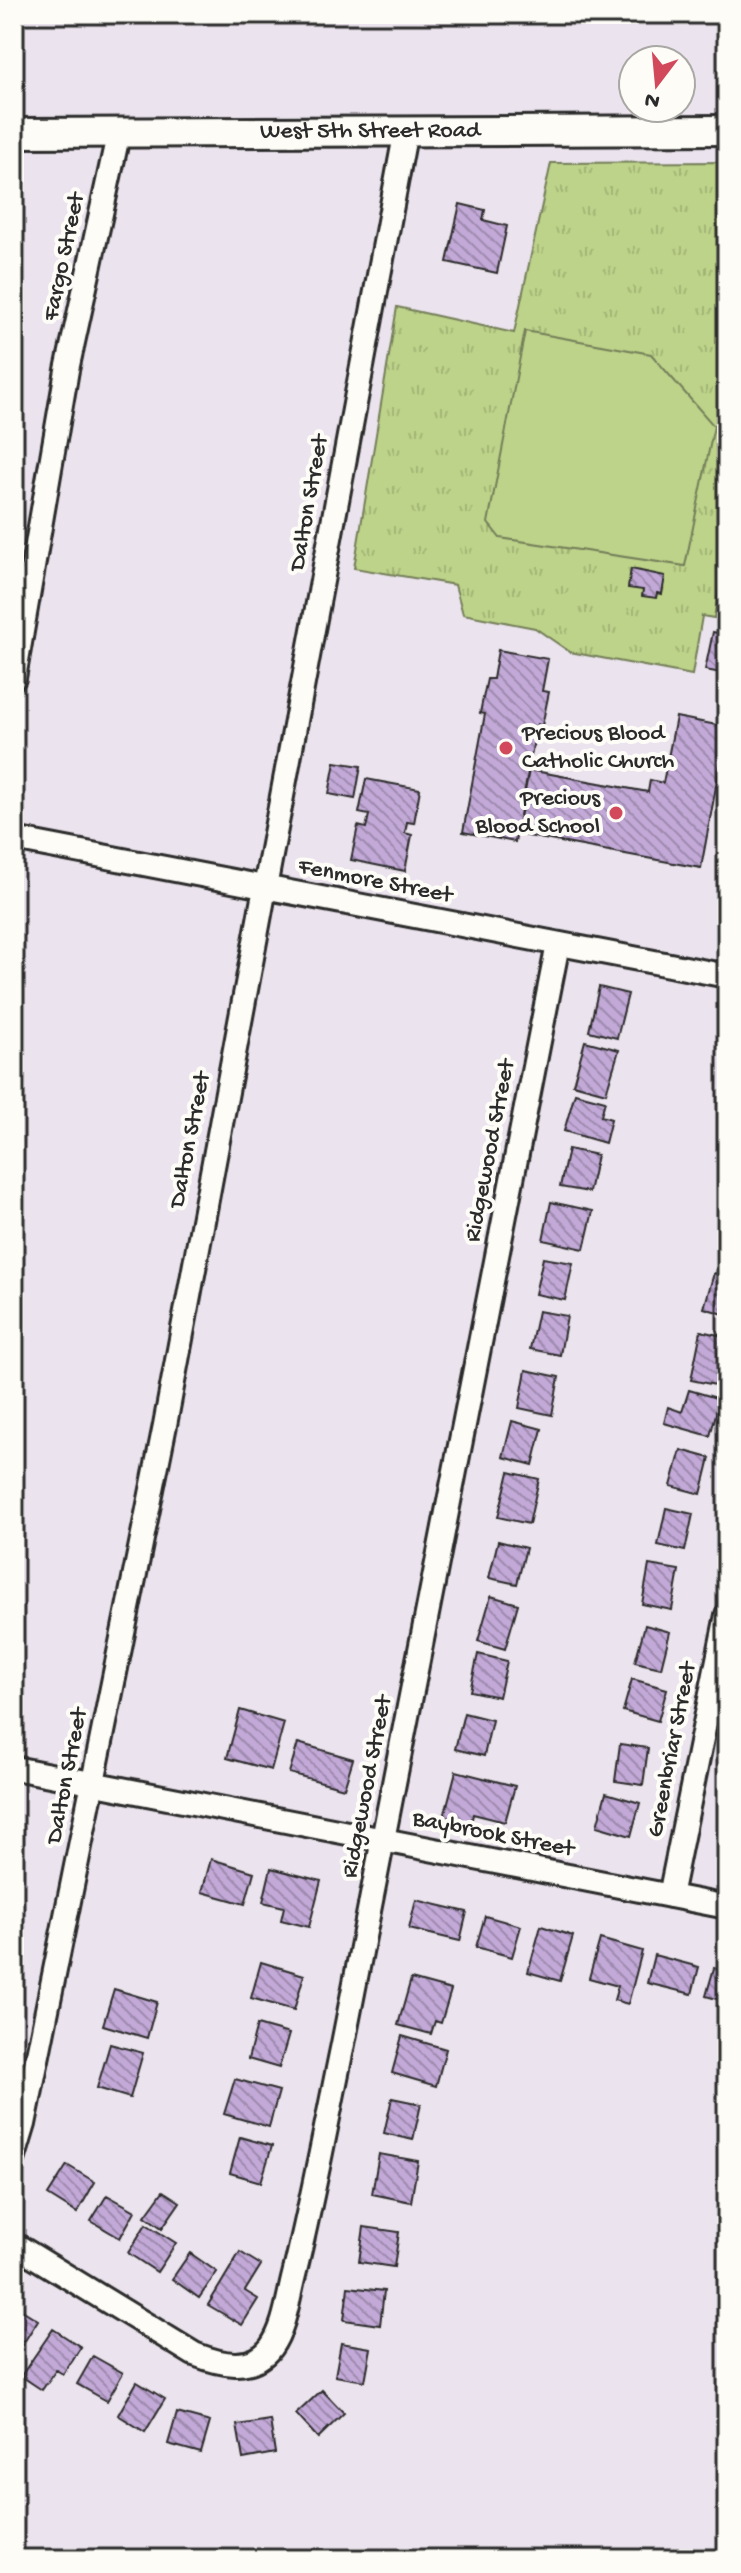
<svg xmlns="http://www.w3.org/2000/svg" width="741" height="2573" font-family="'Gochi Hand',sans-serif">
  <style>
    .grass { fill: url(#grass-tufts); stroke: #747f5a; stroke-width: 2 }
    .pitch { fill: #bdd389; stroke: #747f5a; stroke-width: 2 }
    .building { fill: url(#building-back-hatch); stroke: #2b2b2b; stroke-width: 2 }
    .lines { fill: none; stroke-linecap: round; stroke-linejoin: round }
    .minor-casing { stroke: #2b2b2b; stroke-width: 28 }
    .tertiary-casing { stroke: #2b2b2b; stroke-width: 34 }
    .minor { stroke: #fdfcf7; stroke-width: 22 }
    .tertiary { stroke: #fdfcf7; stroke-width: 28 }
    .poi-dot { fill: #d1495b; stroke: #fdfcf7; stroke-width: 3 }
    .labels { text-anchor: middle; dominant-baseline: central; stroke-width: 8; stroke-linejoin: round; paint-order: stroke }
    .street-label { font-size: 24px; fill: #2b2b2b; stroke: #fdfcf7 }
    .poi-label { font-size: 24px; fill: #2b2b2b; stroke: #fdfcf7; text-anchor: start }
  </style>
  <defs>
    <pattern id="grass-tufts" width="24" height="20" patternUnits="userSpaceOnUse" patternTransform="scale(2)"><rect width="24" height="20" fill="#bdd389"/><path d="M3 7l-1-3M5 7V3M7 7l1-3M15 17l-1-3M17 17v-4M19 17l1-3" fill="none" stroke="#a3b576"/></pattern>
    <pattern id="building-back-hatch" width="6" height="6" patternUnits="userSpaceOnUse" patternTransform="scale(2)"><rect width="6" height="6" fill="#c2a9d7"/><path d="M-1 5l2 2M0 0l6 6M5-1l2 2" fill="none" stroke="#9e8aaf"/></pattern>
  </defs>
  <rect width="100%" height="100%" fill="#ebe3ed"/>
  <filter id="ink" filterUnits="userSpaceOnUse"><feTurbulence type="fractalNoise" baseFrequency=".0125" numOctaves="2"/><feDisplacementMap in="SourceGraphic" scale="16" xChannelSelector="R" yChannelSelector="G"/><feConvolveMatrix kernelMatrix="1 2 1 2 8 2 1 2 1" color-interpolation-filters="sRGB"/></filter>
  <g filter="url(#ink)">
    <path class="grass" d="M727 162V540L714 618 702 616 692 675 570 652 535 628 463 614 455 585 354 568 397 307 514 333 551 163Z"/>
    <path class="pitch" d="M525 331 651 354 714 426 685 566 500 538 488 523Z"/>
    <path class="building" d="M460 204 485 210 483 220 507 226 497 273 447 262Z
      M631 569 665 576 662 594 657 593 656 598 642 596 643 590 628 588Z
      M713 632 727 635V674L705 670Z
      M498 650 548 659 542 691 549 692 542 726 537 724 515 842 463 832 485 714 480 713 487 679H493Z
      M676 717 727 727 701 868 517 834 529 770 648 792 650 780 663 783Z
      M335 762 361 766 355 799 329 794Z
      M366 779 420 789 414 823 407 822 405 833 412 835 405 871 351 860 358 826 366 828 369 815 359 813Z
      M599 987 628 994 617 1038 589 1031Z
      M585 1041 619 1050 606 1093 573 1084Z
      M575 1093 605 1101 601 1116 611 1119 605 1143 564 1131Z
      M568 1149 597 1155 589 1192 560 1187Z
      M727 1157V1189L719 1187Z
      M551 1202 593 1211 584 1249 543 1240Z
      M727 1227V1252L721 1250Z
      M543 1258 573 1263 565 1300 535 1294Z
      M714 1273 727 1277V1315L704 1308Z
      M538 1311 567 1316 560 1355 530 1349Z
      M701 1331 727 1337 725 1387 691 1380Z
      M526 1370 559 1377 552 1415 519 1408Z
      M689 1390 720 1399 710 1436 664 1423 668 1407 682 1412Z
      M512 1421 542 1429 533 1465 503 1457Z
      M681 1450 710 1458 701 1494 671 1486Z
      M509 1472 539 1479 529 1524 498 1517Z
      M666 1508 693 1514 685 1551 658 1545Z
      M498 1541 526 1548 517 1584 489 1578Z
      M649 1565 679 1570 672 1610 642 1604Z
      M491 1596 518 1604 505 1649 478 1641Z
      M645 1625 670 1632 661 1668 635 1662Z
      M478 1654 507 1661 499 1697 470 1691Z
      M632 1679 667 1689 658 1721 623 1711Z
      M240 1710 284 1723 271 1770 227 1758Z
      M464 1713 492 1720 484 1756 455 1749Z
      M298 1743 353 1759 344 1788 289 1773Z
      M620 1744 648 1748 643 1785 615 1781Z
      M456 1771 515 1786 505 1822 473 1814 471 1824 444 1817Z
      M606 1793 640 1803 631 1836 597 1826Z
      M211 1859 254 1872 245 1904 202 1892Z
      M271 1868 321 1881 309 1927 281 1920 284 1907 263 1902Z
      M416 1900 467 1912 460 1941 409 1929Z
      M485 1916 521 1926 512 1957 476 1947Z
      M541 1926 573 1936 560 1981 528 1972Z
      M600 1939 642 1951 628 2004 614 2000 618 1986 589 1978Z
      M654 1955 699 1967 692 1994 647 1983Z
      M261 1962 304 1975 294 2010 251 1998Z
      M714 1968 727 1972V2002L706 1996Z
      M411 1979 451 1990 441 2023 435 2021 431 2034 398 2025Z
      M114 1989 157 2002 147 2038 103 2025Z
      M257 2025 289 2034 279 2068 248 2059Z
      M402 2036 446 2049 436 2086 392 2073Z
      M110 2044 143 2053 130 2098 97 2088Z
      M235 2079 279 2091 269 2127 224 2114Z
      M392 2098 421 2104 413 2140 384 2133Z
      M240 2137 272 2146 261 2182 230 2173Z
      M379 2154 418 2161 411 2202 372 2194Z
      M67 2165 95 2182 77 2213 48 2195Z
      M163 2191 180 2202 162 2228 145 2216Z
      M107 2195 135 2211 120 2238 91 2221Z
      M146 2224 176 2243 157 2272 128 2253Z
      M364 2227 399 2232 394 2267 359 2262Z
      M240 2252 261 2265 245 2291 258 2299 242 2325 208 2305Z
      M190 2253 217 2272 199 2298 172 2279Z
      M348 2287 384 2291 380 2325 344 2320Z
      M14 2305 38 2320 21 2347 14 2343Z
      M53 2329 81 2347 63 2374 56 2370 42 2390 21 2376Z
      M341 2343 371 2348 365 2381 335 2376Z
      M93 2356 123 2373 107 2401 77 2384Z
      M137 2382 165 2399 145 2432 118 2415Z
      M322 2390 344 2413 318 2438 296 2414Z
      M177 2413 210 2422 201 2453 168 2444Z
      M270 2420 275 2453 243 2459 237 2425Z"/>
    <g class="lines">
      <defs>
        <path id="minor" d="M14 678 67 370 119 131
          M14 839 727 976
          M14 1768 727 1907
          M670 1896 727 1615
          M14 2157 24 2124 165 1425 406 130
          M14 2244 194 2354C220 2364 252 2373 271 2347 285 2327 288 2298 294 2275 313 2198 327 2121 343 2044 417 1678 487 1311 558 944"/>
        <g id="tertiary">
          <path id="s1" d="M14 133 727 130"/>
        </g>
      </defs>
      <use href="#minor" class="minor-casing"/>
      <use href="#tertiary" class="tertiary-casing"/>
      <use href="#minor" class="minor"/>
      <use href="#tertiary" class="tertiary"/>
    </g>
  </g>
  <g class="poi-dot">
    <circle cx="506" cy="748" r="8"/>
    <circle cx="616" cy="813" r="8"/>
  </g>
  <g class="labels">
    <g class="street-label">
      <text stroke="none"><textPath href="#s1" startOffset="356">West 5th Street Road</textPath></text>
      <text transform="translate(65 257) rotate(-78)">Fargo Street</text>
      <text transform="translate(310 503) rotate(-80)">Dalton Street</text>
      <text transform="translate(375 882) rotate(11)">Fenmore Street</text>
      <text transform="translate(191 1140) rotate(-79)">Dalton Street</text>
      <text transform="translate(491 1151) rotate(-79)">Ridgewood Street</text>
      <text transform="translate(673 1750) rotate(-79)">Greenbriar Street</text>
      <text transform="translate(68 1776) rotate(-79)">Dalton Street</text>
      <text transform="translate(368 1787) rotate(-79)">Ridgewood Street</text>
      <text transform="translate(493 1835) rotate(11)">Baybrook Street</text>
    </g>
    <g class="poi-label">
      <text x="522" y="734">Precious Blood<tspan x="522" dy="28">Catholic Church</tspan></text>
      <text x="600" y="799" text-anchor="end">Precious<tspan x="600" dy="28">Blood School</tspan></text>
    </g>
  </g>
  <rect width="741" height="2573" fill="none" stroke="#fdfcf7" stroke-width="48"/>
  <rect x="24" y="24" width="693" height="2525" fill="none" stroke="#2b2b2b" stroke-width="3" filter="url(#ink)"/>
  <g transform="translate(657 84) rotate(196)"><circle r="38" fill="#fdfcf7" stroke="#a9a8a5" stroke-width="2"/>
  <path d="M0-6L14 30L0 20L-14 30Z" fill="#d1495b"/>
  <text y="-12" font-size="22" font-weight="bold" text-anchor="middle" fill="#2b2b2b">N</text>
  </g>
</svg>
